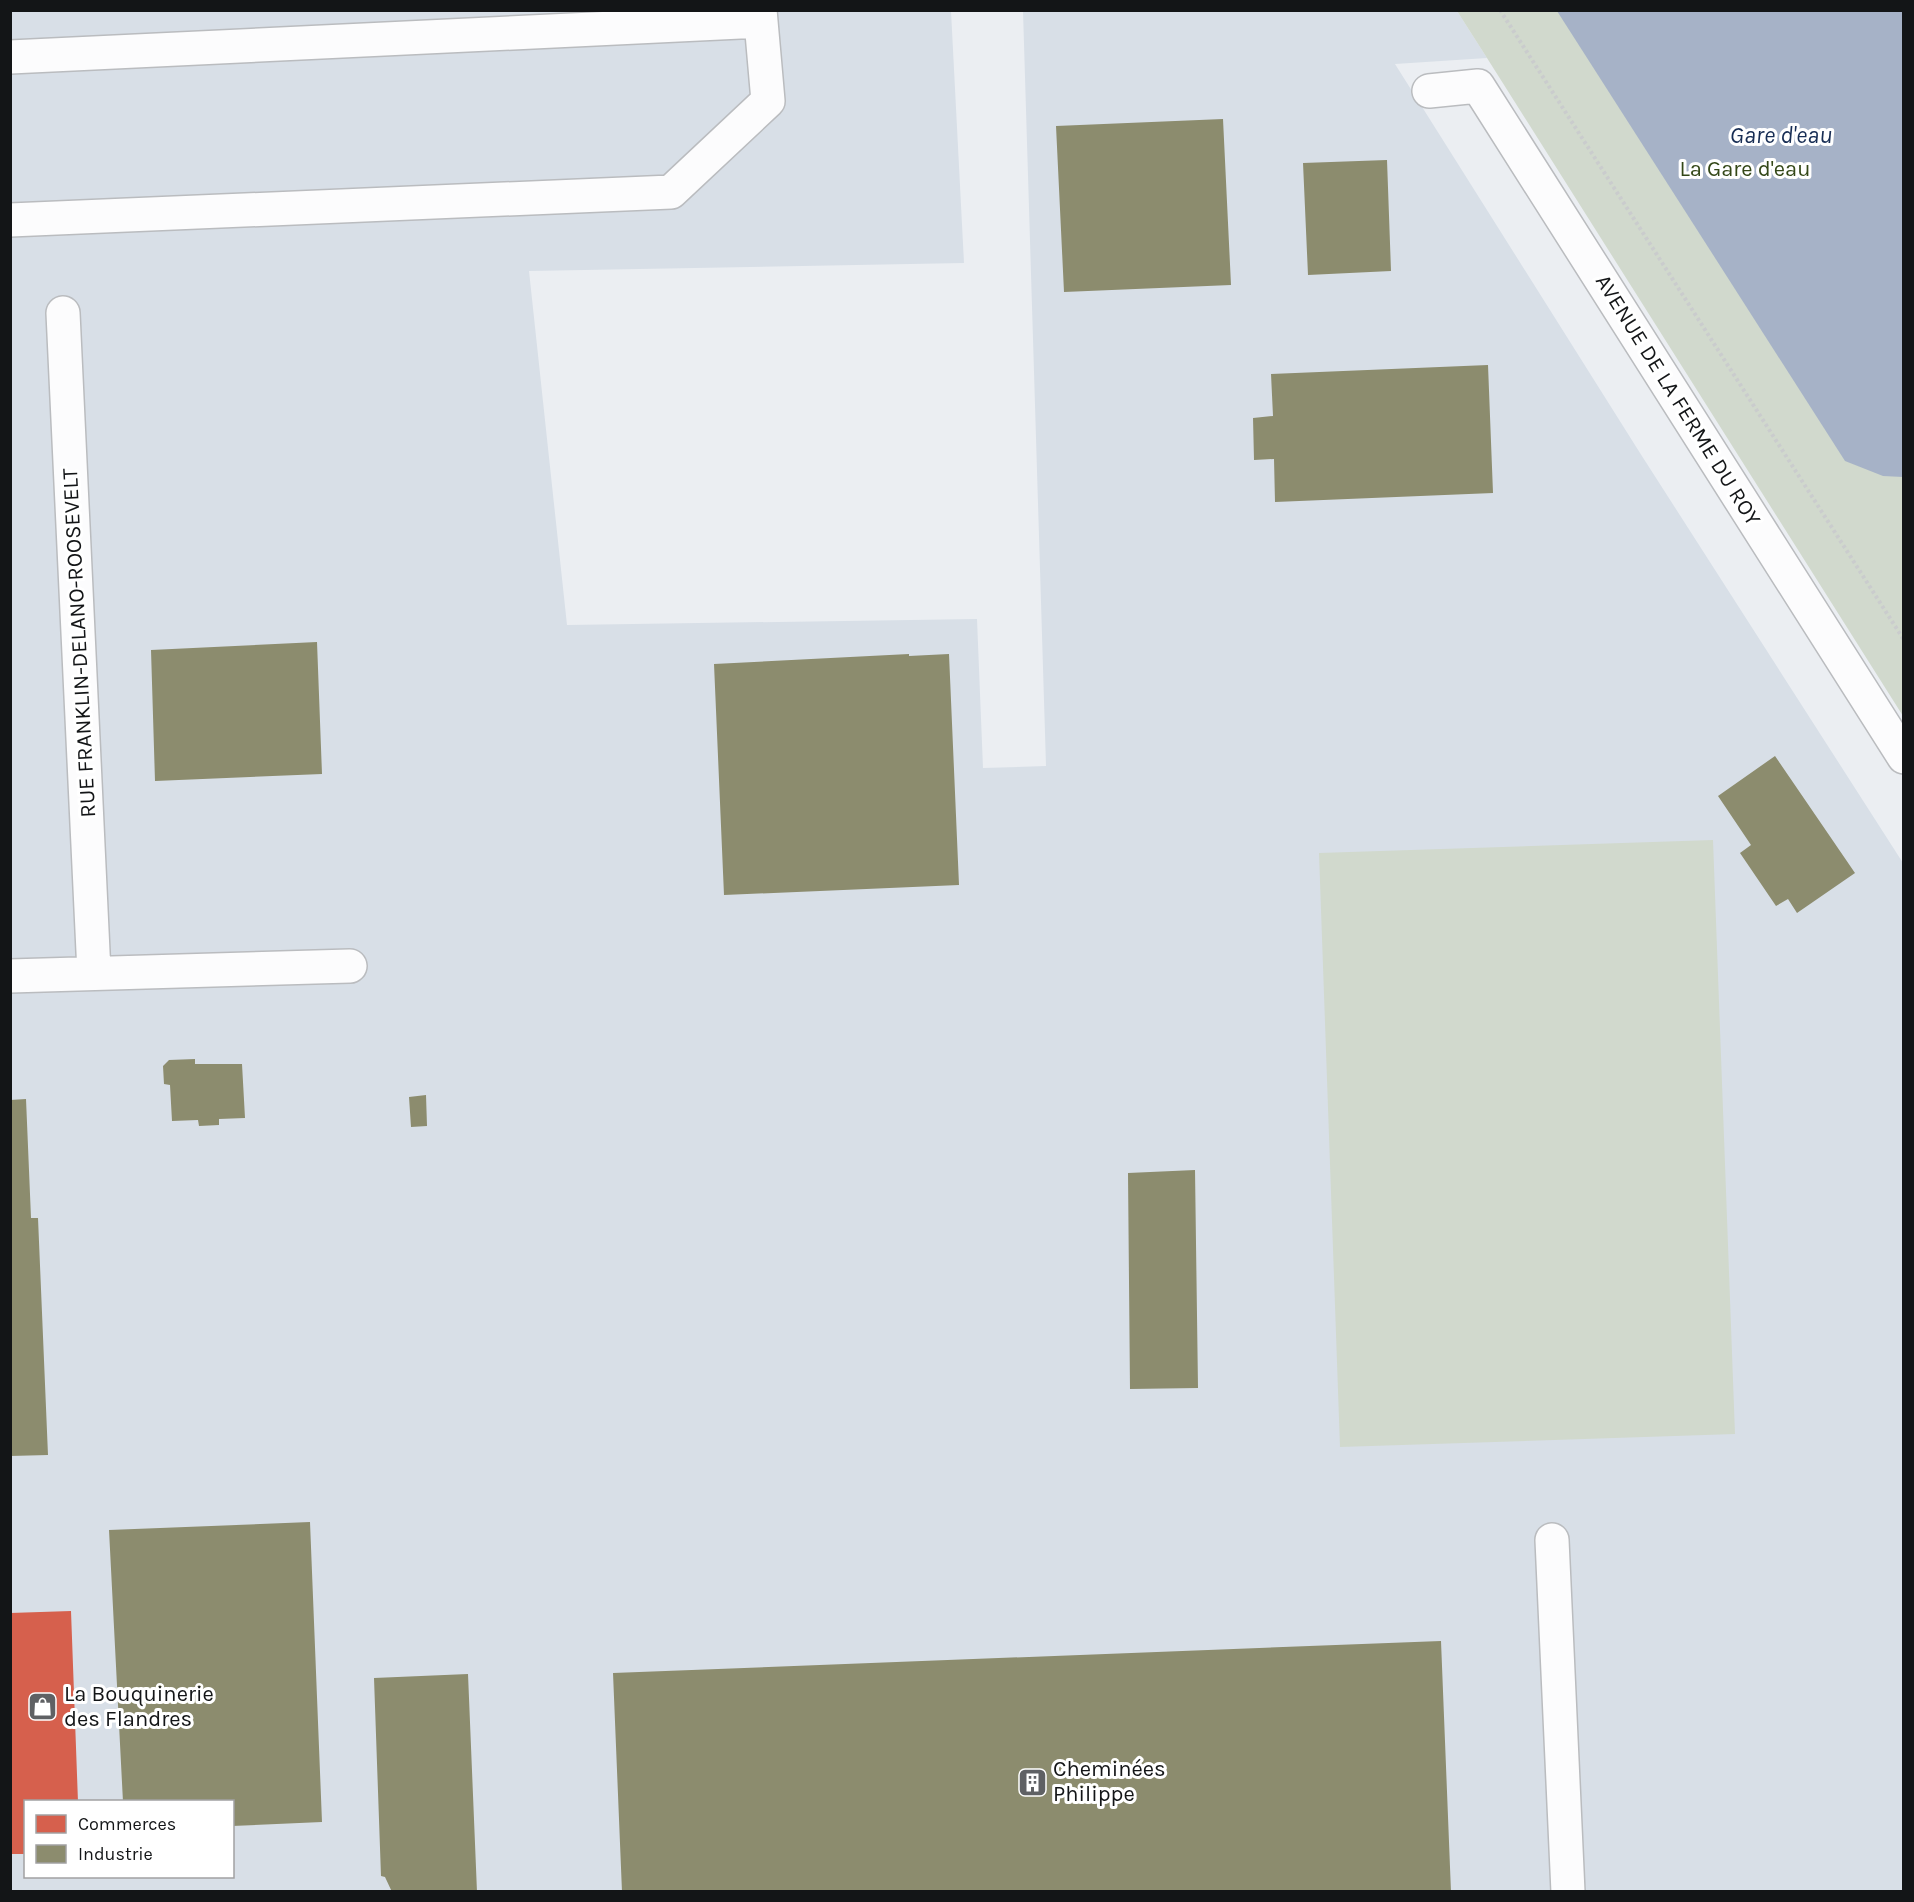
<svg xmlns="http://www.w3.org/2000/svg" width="1914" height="1902" font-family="Karla,sans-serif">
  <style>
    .built { fill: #d8dfe7; fill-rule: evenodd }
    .green { fill: #d1d9cd }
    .water { fill: #a6b2c7 }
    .shops { fill: #d6604d }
    .industry { fill: #8c8c6e }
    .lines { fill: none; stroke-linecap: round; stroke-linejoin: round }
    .minor-casing { stroke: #babcbf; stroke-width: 36 }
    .path { stroke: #cacccd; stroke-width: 4; stroke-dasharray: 3 3; stroke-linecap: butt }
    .minor { stroke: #fcfcfd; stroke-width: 33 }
    .labels { text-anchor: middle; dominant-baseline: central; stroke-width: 6; stroke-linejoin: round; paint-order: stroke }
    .park-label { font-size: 22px; fill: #344818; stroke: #fff }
    .street-label { font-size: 22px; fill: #131517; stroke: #fff }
    .poi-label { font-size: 22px; fill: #131517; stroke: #fff; text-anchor: start }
    .water-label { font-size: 24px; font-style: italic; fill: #172d54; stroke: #fff }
  </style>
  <rect width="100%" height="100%" fill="#ebeef2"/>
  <path class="built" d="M11 11H951L964 263 529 271 567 625 977 619 983 768 1046 766 1023 11H1457L1487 58 1395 64 1640 453 1903 863V1891L11 1892ZM26 1802H232V1876H26Z"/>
  <path class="green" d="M1457 11H1903V716L1487 58Z
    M1713 840 1735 1434 1340 1447 1319 853Z"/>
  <path class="water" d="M1557 11H1903V477L1883 476 1845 461Z"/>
  <path class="shops" d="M71 1611 78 1802H26V1854H10V1613Z"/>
  <path class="industry" d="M1223 119 1231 285 1064 292 1056 126Z
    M1387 160 1391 271 1308 275 1303 163Z
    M1488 365 1493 493 1275 502 1274 459 1254 460 1253 418 1273 416 1271 374Z
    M317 642 322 774 155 781 151 650Z
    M909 654V656L949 654 959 885 724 895 714 664Z
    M1775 756 1855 873 1797 913 1788 899 1776 906 1740 853 1751 845 1718 796Z
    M195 1059V1064H242L245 1118 219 1119V1125L199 1126 198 1120 172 1121 170 1085 164 1084 163 1066 169 1060Z
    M426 1095 427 1126 411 1127 409 1097Z
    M26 1099 31 1218H38L48 1455 10 1456V1100Z
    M1195 1170 1198 1388 1130 1389 1128 1173Z
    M310 1522 322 1822 232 1826V1802H123L109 1530Z
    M1441 1641 1451 1892H622L613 1673Z
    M468 1674 477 1892H392L385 1877 381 1876 374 1678Z"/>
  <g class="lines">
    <defs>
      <path id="minor" d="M10 57 761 21
        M1429 91 1478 86 1904 757
        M10 220 671 192 768 101 760 10
        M63 313 94 973
        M10 976 350 966
        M1552 1540 1568 1892"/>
    </defs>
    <use href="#minor" class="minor-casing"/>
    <path class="path" d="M1500 10 1904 640"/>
    <use href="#minor" class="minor"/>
  </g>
  <defs>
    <symbol id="shop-square" viewBox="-11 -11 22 22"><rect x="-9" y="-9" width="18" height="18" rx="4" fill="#5f6164" stroke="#fff"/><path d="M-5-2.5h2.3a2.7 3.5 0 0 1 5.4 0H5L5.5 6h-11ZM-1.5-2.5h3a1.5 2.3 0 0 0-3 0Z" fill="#fff"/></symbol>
    <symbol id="building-square" viewBox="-11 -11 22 22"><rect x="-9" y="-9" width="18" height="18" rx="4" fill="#5f6164" stroke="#fff"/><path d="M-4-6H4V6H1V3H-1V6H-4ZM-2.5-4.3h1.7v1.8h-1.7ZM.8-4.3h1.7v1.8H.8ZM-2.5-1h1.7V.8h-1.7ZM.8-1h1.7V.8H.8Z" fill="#fff"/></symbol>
  </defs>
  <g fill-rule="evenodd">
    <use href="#shop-square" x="26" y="1690" width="33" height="33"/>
    <use href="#building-square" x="1016" y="1766" width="33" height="33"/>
  </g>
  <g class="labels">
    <g class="park-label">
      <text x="1745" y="169">La Gare d'eau</text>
    </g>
    <g class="street-label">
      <text transform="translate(1678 400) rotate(58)">AVENUE DE LA FERME DU ROY</text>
      <text transform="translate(79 643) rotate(-93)">RUE FRANKLIN-DELANO-ROOSEVELT</text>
    </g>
    <g class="poi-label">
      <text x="64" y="1694">La Bouquinerie<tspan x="64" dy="25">des Flandres</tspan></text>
      <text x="1053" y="1769">Cheminées<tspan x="1053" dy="25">Philippe</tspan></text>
    </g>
    <g class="water-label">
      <text x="1781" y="135">Gare d'eau</text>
    </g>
  </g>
  <rect width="1914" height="1902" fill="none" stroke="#131517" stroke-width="24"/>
  <rect x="24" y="1800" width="210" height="78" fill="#ffffff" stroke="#a1a1a2" stroke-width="1.5"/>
  <rect x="36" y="1815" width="30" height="18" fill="#d6604d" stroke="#a1a1a2" stroke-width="1.5"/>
  <text x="78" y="1830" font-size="18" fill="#131517">Commerces</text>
  <rect x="36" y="1845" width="30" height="18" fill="#8c8c6e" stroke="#a1a1a2" stroke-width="1.5"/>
  <text x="78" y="1860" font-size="18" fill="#131517">Industrie</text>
</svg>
